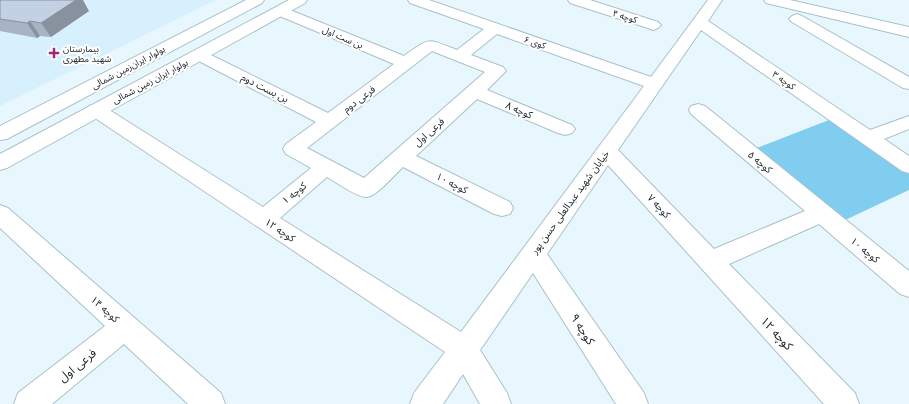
<svg xmlns="http://www.w3.org/2000/svg" width="909" height="404" font-family="Quicksand,'Noto Sans Arabic',sans-serif">
  <style>
    .built { fill: #d6f0fd }
    .green { fill: #80cdf0 }
    .lines { fill: none; stroke-linecap: round; stroke-linejoin: round }
    .street-casing { stroke: #a9c0cb; stroke-width: 2 }
    .secondary-casing { stroke: #a9c0cb; stroke-width: 2 }
    .street { fill: #fff; fill-rule: evenodd }
    .secondary { fill: #fff; fill-rule: evenodd }
    .wall { fill: #a7b4c3 }
    .shaded-wall { fill: #88929f }
    .building { fill: #c2d1e3; stroke: #88929f }
    .poi-dot { fill: #a52473; stroke: #fff; stroke-width: 1.5 }
    .labels { text-anchor: middle; dominant-baseline: central; stroke-width: 4; stroke-linejoin: round; paint-order: stroke }
    .far-street-label { font-size: 9px; fill: #151d21; stroke: #fff }
    .far-poi-label { font-size: 9px; fill: #151d21; stroke: #fff; text-anchor: start }
    .street-label { font-size: 10px; fill: #151d21; stroke: #fff }
    .near-street-label { font-size: 12px; fill: #151d21; stroke: #fff }
  </style>
  <rect width="100%" height="100%" fill="#e8f7fe"/>
  <path class="built" d="M0 0H216L0 106Z"/>
  <path class="green" d="M829 120 909 174V190L843 221 754 149Z"/>
  <g class="lines">
    <defs>
      <path id="street" d="M408 0H429L651 77 708 0H722L708 21 870 130 909 116V129L884 139 909 156V173L902 171 701 30 618 150 714 249 805 211 691 114 689 110 691 106 698 104 705 106 909 271V297L900 294 819 224 729 264 855 393 859 404H824L608 165 547 254 644 393 648 404H616L533 273 480 350 507 393 511 404H480L463 374 443 404H410L414 393 445 352 89 114 87 110 89 106 96 104 103 106 263 207 311 168 286 154 283 149 286 144 316 122 193 58 191 55 193 52 199 50 205 52 328 113 394 64 275 14 273 11 275 8 280 7 285 8 404 56C431 37 426 38 457 50L484 29 410 3ZM497 34 644 86 461 332 280 218 327 177C336 182 358 198 367 197 377 196 395 174 403 167L494 214 502 216 510 214 513 208 510 202 416 156 477 99 558 133 565 135 572 133 575 129 572 125 487 90 506 71 503 67 471 55ZM432 51 485 72 364 178 307 148Z
        M568 0H590L658 22 661 25 658 28 653 30 648 28 570 3Z
        M764 0H790L909 27V37L766 3Z
        M797 14 802 16 909 77V89L903 88 792 22 789 19 792 16Z
        M0 205 8 208 221 393 225 404H188L124 344 52 404H14L18 393 105 326 0 228Z"/>
      <path id="secondary" d="M246 0H264L262 3 7 139 0 140V126Z
        M289 0H307L305 3 7 168 0 170V154Z"/>
    </defs>
    <use href="#street" class="street-casing"/>
    <use href="#secondary" class="secondary-casing"/>
    <use href="#street" class="street"/>
    <use href="#secondary" class="secondary"/>
  </g>
  <path class="wall" d="M0 0 89 11 51 37 40 36 37 38 0 31Z"/>
  <path class="shaded-wall" d="M73 0H83L89 11 51 37 41 23Z
    M30 21 40 36 37 38 27 23Z"/>
  <path class="building" d="M0 0H76L41 23 30 21 27 23 0 19Z"/>
  <path class="poi-dot" d="M52 47h4v4h4v4h-4v4h-4v-4h-4v-4h4z"/>
  <g class="labels">
    <g class="far-street-label">
      <text transform="translate(625 16) rotate(17)">کوچه ۴</text>
      <text transform="translate(343 37) rotate(23)">بن ست اول</text>
      <text transform="translate(535 42) rotate(19)">کوی ۶</text>
      <text transform="translate(128 67) rotate(-28)">بولوار ایران‌زمین شمالی</text>
      <text transform="translate(784 80) rotate(34)">کوچه ۳</text>
      <text transform="translate(150 81) rotate(-28)">بولوار ایران زمین شمالی</text>
    </g>
    <g class="far-poi-label">
      <text x="63" y="48">بیمارستان<tspan x="63" dy="10">شهید مطهری</tspan></text>
    </g>
    <g class="street-label">
      <text transform="translate(265 88) rotate(27)">بن بست دوم</text>
      <text transform="translate(359 99) rotate(-37)">فرعی دوم</text>
      <text transform="translate(519 110) rotate(23)">کوچه ۸</text>
      <text transform="translate(429 132) rotate(-42)">فرعی اول</text>
      <text transform="translate(760 162) rotate(40)">کوچه ۵</text>
      <text transform="translate(452 183) rotate(27)">کوچه ۱۰</text>
      <text transform="translate(294 193) rotate(-39)">کوچه ۱</text>
      <text transform="translate(570 202) rotate(-54)">خیابان شهید عبدالعلی حسن پور</text>
      <text transform="translate(659 206) rotate(47)">کوچه ۷</text>
      <text transform="translate(280 230) rotate(33)">کوچه ۱۲</text>
      <text transform="translate(865 250) rotate(39)">کوچه ۱۰</text>
      <text transform="translate(105 309) rotate(42)">کوچه ۱۴</text>
    </g>
    <g class="near-street-label">
      <text transform="translate(583 329) rotate(57)">کوچه ۹</text>
      <text transform="translate(777 333) rotate(47)">کوچه ۱۲</text>
      <text transform="translate(77 365) rotate(-39)">فرعی اول</text>
    </g>
  </g>
</svg>
